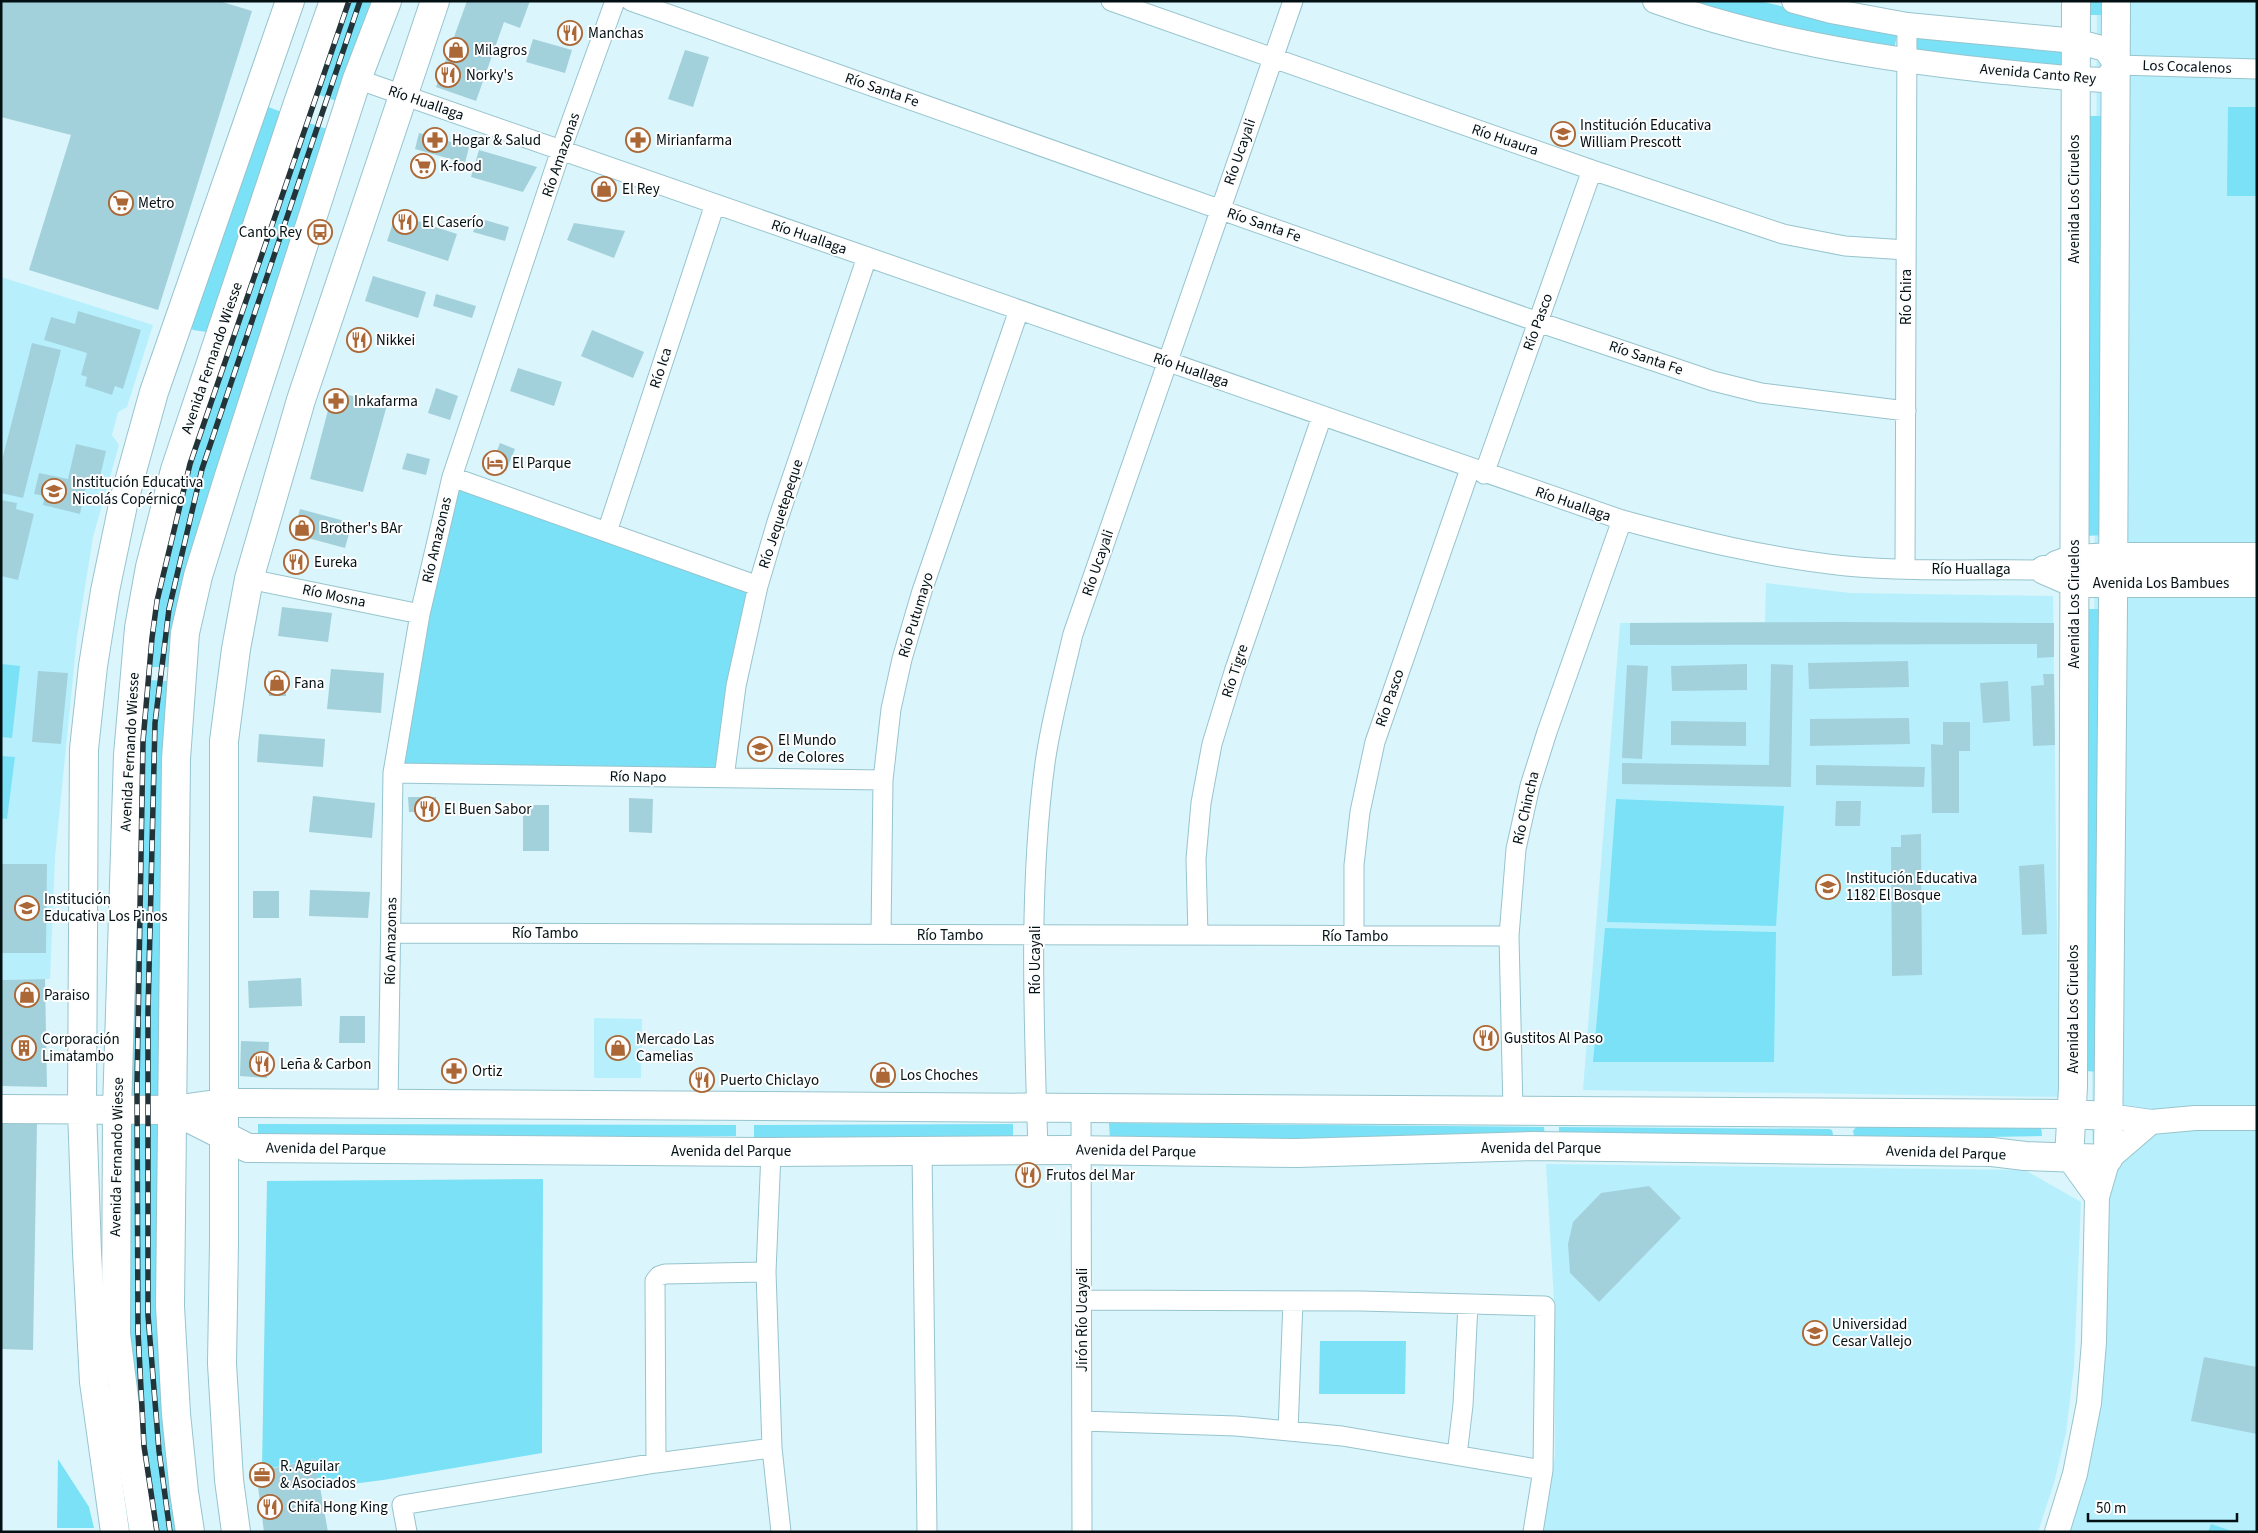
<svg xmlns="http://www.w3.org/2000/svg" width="2258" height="1533" font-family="'Source Sans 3',sans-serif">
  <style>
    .built { fill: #b7f0fc }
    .green { fill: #7ae1f6 }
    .building { fill: #a3d1db }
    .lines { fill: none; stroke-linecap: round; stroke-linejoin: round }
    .minor-casing { stroke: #97c4cd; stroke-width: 21 }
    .tertiary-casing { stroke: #97c4cd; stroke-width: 26 }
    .secondary-casing { stroke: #97c4cd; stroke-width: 30 }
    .primary-casing { stroke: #97c4cd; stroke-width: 30 }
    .minor { stroke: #fff; stroke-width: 19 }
    .tertiary { stroke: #fff; stroke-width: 24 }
    .secondary { stroke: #fff; stroke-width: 28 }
    .primary { stroke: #fff; stroke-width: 28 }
    .rail-casing { stroke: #233337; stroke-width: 5.5 }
    .rail { stroke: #fdfdfd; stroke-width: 4; stroke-dasharray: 11; stroke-linecap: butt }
    .labels { text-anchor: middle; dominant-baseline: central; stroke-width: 4; stroke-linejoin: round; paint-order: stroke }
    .poi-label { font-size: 15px; fill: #021014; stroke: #fdfdfd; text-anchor: start }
    .street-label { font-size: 15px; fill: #021014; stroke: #fdfdfd }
  </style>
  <rect width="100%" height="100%" fill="#daf5fb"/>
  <path class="built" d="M2097 1H2257V1532H2061L2103 1347 2109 1199 2092 1139Z
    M1 277 153 325 127 407 118 412 115 424 112 435 119 445 93 537 77 637 55 857 50 979 1 980Z
    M1766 583 1850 593 2053 596 2059 1097 1583 1090 1620 623 1765 622Z
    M594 1018 642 1019 641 1078H594Z
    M1546 1164 2025 1170 2081 1202 2074 1367 2066 1433 2054 1483 2038 1532H1541L1555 1456 1554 1300Z"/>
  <path class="green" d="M345 1H376L342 103 314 93Z
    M1675 1H1759L1889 31 1897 36 1894 49 1886 53Z
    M2088 1H2106V15H2088Z
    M1916 36 2060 49 2067 56 2065 68 1919 55 1915 48Z
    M263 105 287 114 215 327 207 332 193 330 188 323Z
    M2228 107H2257V196H2227Z
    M2087 116H2106L2105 535 2085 536Z
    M303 121 333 131 173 662 169 667H149L144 659 182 474Z
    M452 477 758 586 724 778 393 773Z
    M2087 609H2104V1072L2083 1071Z
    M1 664 20 666 12 738 1 737Z
    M147 680 167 681 171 687 161 1097 137 1100 127 1094 137 758Z
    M1 756 15 757 7 819 1 818Z
    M1616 799 1784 806 1776 926 1607 922Z
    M1605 928 1776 932 1774 1062H1593Z
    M131 1116H160L183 1532H155L129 1376 126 1125Z
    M1109 1123 1544 1127 1545 1139 1110 1140Z
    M258 1124 736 1125V1136L258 1138Z
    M1013 1124V1138L754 1137V1125Z
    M2041 1126 2042 1136 1857 1139 1854 1136 1853 1131 1856 1127Z
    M1559 1127 1829 1129 1832 1130 1833 1135 1831 1138 1559 1139Z
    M543 1179 542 1453 383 1480 320 1488 315 1459 262 1470 267 1181Z
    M1320 1341H1406L1405 1394H1319Z
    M58 1459 89 1507 94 1528H57Z
    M2211 1524 2235 1532H2208Z"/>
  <path class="building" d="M1 1H219L252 11 158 310 29 270 71 135 1 117Z
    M467 1H530L520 28 504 22 476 101 436 87Z
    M533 39 572 50 565 73 526 62Z
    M685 50 709 57 693 107 668 99Z
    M419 133 469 147 465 163 415 149Z
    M479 150 537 167 523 192 471 177Z
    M396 214 457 234 448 261 387 241Z
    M478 218 509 227 505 241 473 232Z
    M574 223 625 231 614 258 567 240Z
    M373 276 426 292 418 318 365 301Z
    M436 294 476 306 472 318 433 306Z
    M78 311 141 330 123 389 115 386 112 395 85 386 87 377 81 375 87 353 44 340 51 317 75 324Z
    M592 330 644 352 633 378 581 356Z
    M32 343 61 350 23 498 1 493V464Z
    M518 368 562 382 554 406 510 391Z
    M436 388 458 396 450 420 428 413Z
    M333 391 387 405 363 492 310 479Z
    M500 443 515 449 506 471 491 466Z
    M76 444 106 451 97 490 86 487 80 514 43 505 45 496 34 494 39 473 68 479Z
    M407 453 430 459 426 475 402 469Z
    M1 500 17 503 16 509 34 514 18 580 1 576Z
    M300 509 352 523 345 548 293 534Z
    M282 607 332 613 328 642 278 636Z
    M1839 622 2054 623V657L2037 658V644L1630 645V623Z
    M1908 661 1909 687 1809 689 1808 663Z
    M1747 664V690L1672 691 1671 666Z
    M1771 664 1793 665 1791 787 1622 784V763L1769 765Z
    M1627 665 1648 666 1642 759 1622 758Z
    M331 669 384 673 381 713 327 709Z
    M38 671 68 673 61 744 32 742Z
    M268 671H286V696H269Z
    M2043 674H2054L2055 745 2033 746 2031 686 2044 685Z
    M2008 681 2010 721 1983 723 1980 683Z
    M1909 718 1910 744 1810 746V719Z
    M1671 721 1746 722V746L1671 745Z
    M1943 722H1970V751H1959V813H1932L1931 744 1943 745Z
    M259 734 325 739 323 767 257 762Z
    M1816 765 1925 767 1924 787 1816 785Z
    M313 796 375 803 372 838 309 832Z
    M408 797H436V812H409Z
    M629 798 653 799 652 833 629 832Z
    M1836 801H1861L1860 826H1835Z
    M523 805H549V851H523Z
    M1921 834 1922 975 1892 976 1891 847H1901V835Z
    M1 864H47L46 953H1Z
    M2044 864 2047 934 2022 935 2019 866Z
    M310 890 370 892 368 918 309 916Z
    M253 891H279V918H253Z
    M301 978 302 1006 249 1008 248 981Z
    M45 979 47 1087 1 1086V980Z
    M340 1016H365V1043H339Z
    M241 1041 269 1042 267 1078 240 1076Z
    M37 1123 33 1350 1 1349V1124Z
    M1649 1186 1681 1218 1599 1302 1570 1273 1568 1244 1573 1222 1601 1193Z
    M2204 1357 2257 1367V1434L2191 1421Z
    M315 1459 328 1532H264L256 1472Z"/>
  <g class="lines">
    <defs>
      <path id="minor" d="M631 1 1538 322 1713 381 1761 393 1906 411
        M1111 1 1592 170 1783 234 1845 246 1906 250
        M2117 65 2257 69
        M357 79 1622 520C1695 540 1769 558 1846 566 1911 572 1978 569 2044 570
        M1484 474 1592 170
        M452 477 758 586
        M607 532 715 204
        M1905 569 1907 25
        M249 579 420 614
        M393 773 883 780
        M724 778 736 686 758 586 777 522 867 257
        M391 933 1509 936
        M881 934 883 780 891 709 902 659 922 591 1019 310
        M1198 935 1196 859 1201 803 1212 744 1234 672 1322 416
        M1354 936V865L1360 812 1375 742 1470 469
        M388 1104 393 773 420 614 452 477 561 150 615 1
        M1081 1108 1082 1532
        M1513 1111 1509 936 1516 849 1530 786 1547 732 1622 520
        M1038 1150C1034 1023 1028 889 1045 763 1051 720 1063 677 1073 634L1293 1
        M922 1151 927 1532
        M771 1152 766 1272 772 1448 781 1532
        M1082 1300 1361 1301 1545 1306 1543 1470 1533 1532
        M1082 1421 1236 1426 1342 1436 1543 1470
        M1288 1431 1293 1301
        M1457 1455 1463 1405 1468 1304
        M656 1463 655 1281 659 1276 665 1274 766 1272
        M407 1532 402 1505 656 1463 772 1448"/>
      <path id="tertiary" d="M1655 1C1760 39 1874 58 1985 70 2025 74 2065 79 2106 80L2117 65 2105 49 2076 41 1907 25 1831 11 1794 1
        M2109 1116 2151 1122 2195 1118H2257
        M2069 1158 2097 1197
        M2057 1532 2075 1474 2089 1403 2094 1342 2097 1197 2108 1159 2151 1122"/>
      <path id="secondary" d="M2057 565 2074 559 2114 557H2257
        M2044 570 2074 583H2257
        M1 1109 173 1110 223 1103H254L2071 1114 2109 1116
        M173 1110 248 1148H254L771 1152 1068 1150 1297 1153 1533 1146 1992 1152 2025 1156 2108 1159 2113 604 2116 1
        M2069 1158 2073 1087 2076 1
        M115 1532 94 1382 87 1252 82 1109 84 749 93 666 105 591 124 500 154 392 290 1
        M236 1532 229 1480 222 1364 224 1242V741L236 649 249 579 301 400 435 1"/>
      <path id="primary" d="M144 1532 129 1438 116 1334 117 1109 128 755 139 628 150 567 175 470 298 103 334 1
        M190 1532 184 1492 176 1414 170 1306 176 759 185 633 198 576 228 479 357 79 387 1"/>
    </defs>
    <use href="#minor" class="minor-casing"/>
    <use href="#tertiary" class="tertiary-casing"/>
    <use href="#secondary" class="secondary-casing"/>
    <use href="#primary" class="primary-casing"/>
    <use href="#minor" class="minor"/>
    <use href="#tertiary" class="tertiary"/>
    <use href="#secondary" class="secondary"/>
    <use href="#primary" class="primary"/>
    <defs>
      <path id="rail" d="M157 1532 144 1446 138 1332 137 1086 143 741 152 638 157 601 190 464 349 1
        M170 1532 159 1451 148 1315V1012L155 723 169 609 202 469 360 1"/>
    </defs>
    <use href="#rail" class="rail-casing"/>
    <use href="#rail" class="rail"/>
  </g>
  <defs>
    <symbol id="restaurant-ring" viewBox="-11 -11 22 22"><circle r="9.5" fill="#fdfdfd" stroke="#ab6836" stroke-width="1.5"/><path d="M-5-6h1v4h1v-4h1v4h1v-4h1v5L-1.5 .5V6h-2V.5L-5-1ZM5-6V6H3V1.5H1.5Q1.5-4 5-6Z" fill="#ab6836"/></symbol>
    <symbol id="shop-ring" viewBox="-11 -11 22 22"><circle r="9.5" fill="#fdfdfd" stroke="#ab6836" stroke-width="1.5"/><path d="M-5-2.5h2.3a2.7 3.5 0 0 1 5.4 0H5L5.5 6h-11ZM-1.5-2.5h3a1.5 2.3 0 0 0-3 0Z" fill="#ab6836"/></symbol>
    <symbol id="school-ring" viewBox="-11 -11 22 22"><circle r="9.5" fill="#fdfdfd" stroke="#ab6836" stroke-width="1.5"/><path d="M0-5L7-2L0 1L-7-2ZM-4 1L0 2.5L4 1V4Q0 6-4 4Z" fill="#ab6836"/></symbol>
    <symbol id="pharmacy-ring" viewBox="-11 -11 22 22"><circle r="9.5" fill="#fdfdfd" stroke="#ab6836" stroke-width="1.5"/><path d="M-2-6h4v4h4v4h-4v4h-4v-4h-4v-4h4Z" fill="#ab6836"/></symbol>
    <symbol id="supermarket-ring" viewBox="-11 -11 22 22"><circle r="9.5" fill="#fdfdfd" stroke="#ab6836" stroke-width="1.5"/><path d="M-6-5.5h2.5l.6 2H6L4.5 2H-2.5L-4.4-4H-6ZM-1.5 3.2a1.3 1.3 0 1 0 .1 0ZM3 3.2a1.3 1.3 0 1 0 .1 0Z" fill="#ab6836"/></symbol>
    <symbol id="bus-ring" viewBox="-11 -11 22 22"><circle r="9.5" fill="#fdfdfd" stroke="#ab6836" stroke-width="1.5"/><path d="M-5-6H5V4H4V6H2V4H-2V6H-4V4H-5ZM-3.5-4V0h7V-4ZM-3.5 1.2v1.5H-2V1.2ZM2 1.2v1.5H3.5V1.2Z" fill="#ab6836"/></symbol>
    <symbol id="hotel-ring" viewBox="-11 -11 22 22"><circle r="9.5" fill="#fdfdfd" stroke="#ab6836" stroke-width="1.5"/><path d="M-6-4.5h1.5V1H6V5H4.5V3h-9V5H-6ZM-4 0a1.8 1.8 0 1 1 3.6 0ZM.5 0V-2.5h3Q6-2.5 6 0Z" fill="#ab6836"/></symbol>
    <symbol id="building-ring" viewBox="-11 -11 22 22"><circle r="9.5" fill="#fdfdfd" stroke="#ab6836" stroke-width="1.5"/><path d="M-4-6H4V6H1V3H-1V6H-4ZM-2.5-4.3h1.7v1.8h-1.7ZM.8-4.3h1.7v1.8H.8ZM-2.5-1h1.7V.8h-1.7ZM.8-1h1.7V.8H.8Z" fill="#ab6836"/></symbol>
    <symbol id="university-ring" viewBox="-11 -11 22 22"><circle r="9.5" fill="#fdfdfd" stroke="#ab6836" stroke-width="1.5"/><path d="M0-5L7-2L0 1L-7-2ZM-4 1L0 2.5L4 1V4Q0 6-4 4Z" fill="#ab6836"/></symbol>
    <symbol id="office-ring" viewBox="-11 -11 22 22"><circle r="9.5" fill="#fdfdfd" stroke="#ab6836" stroke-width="1.5"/><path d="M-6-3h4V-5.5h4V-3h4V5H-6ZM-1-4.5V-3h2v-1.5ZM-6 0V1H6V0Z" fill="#ab6836"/></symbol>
  </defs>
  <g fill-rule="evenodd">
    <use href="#restaurant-ring" x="556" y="19" width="28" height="28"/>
    <use href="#shop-ring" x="442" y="36" width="28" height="28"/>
    <use href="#restaurant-ring" x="434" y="61" width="28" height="28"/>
    <use href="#school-ring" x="1549" y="120" width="28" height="28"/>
    <use href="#pharmacy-ring" x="421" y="126" width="28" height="28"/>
    <use href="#pharmacy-ring" x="624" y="126" width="28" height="28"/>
    <use href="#supermarket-ring" x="409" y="152" width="28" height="28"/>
    <use href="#shop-ring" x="590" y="175" width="28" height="28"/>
    <use href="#supermarket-ring" x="107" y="189" width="28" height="28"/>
    <use href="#restaurant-ring" x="391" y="208" width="28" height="28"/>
    <use href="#bus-ring" x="306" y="218" width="28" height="28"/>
    <use href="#restaurant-ring" x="345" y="326" width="28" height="28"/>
    <use href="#pharmacy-ring" x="322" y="387" width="28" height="28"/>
    <use href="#hotel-ring" x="481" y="449" width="28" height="28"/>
    <use href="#school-ring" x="40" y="477" width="28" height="28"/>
    <use href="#shop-ring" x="288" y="514" width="28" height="28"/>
    <use href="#restaurant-ring" x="282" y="548" width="28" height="28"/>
    <use href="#shop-ring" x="263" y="669" width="28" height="28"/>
    <use href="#school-ring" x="746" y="735" width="28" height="28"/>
    <use href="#restaurant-ring" x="413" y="795" width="28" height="28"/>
    <use href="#school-ring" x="1814" y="873" width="28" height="28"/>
    <use href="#school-ring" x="13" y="894" width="28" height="28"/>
    <use href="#shop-ring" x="13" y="981" width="28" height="28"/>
    <use href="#restaurant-ring" x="1472" y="1024" width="28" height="28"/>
    <use href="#building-ring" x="10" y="1034" width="28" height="28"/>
    <use href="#shop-ring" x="604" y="1034" width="28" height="28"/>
    <use href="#restaurant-ring" x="248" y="1050" width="28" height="28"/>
    <use href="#pharmacy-ring" x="440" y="1057" width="28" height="28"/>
    <use href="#shop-ring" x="869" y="1061" width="28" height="28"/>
    <use href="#restaurant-ring" x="688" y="1066" width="28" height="28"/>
    <use href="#restaurant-ring" x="1014" y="1161" width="28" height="28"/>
    <use href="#university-ring" x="1801" y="1319" width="28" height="28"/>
    <use href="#office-ring" x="248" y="1461" width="28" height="28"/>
    <use href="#restaurant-ring" x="256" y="1493" width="28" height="28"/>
  </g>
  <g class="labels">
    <g class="poi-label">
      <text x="588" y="33">Manchas</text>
      <text x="474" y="50">Milagros</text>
      <text x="466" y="75">Norky's</text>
      <text x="1580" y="125">Institución Educativa<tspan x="1580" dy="17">William Prescott</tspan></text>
      <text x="452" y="140">Hogar &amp; Salud</text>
      <text x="656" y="140">Mirianfarma</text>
      <text x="440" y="166">K-food</text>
      <text x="622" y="189">El Rey</text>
      <text x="138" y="203">Metro</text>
      <text x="422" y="222">El Caserío</text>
      <text x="302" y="232" text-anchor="end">Canto Rey</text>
      <text x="376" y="340">Nikkei</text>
      <text x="354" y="401">Inkafarma</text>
      <text x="512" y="463">El Parque</text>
      <text x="72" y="482">Institución Educativa<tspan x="72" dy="17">Nicolás Copérnico</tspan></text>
      <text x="320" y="528">Brother's BAr</text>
      <text x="314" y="562">Eureka</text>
      <text x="294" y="683">Fana</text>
      <text x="778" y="740">El Mundo<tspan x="778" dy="17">de Colores</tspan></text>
      <text x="444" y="809">El Buen Sabor</text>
      <text x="1846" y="878">Institución Educativa<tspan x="1846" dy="17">1182 El Bosque</tspan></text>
      <text x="44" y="899">Institución<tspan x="44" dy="17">Educativa Los Pinos</tspan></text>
      <text x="44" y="995">Paraiso</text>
      <text x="1504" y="1038">Gustitos Al Paso</text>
      <text x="42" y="1039">Corporación<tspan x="42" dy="17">Limatambo</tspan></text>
      <text x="636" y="1039">Mercado Las<tspan x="636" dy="17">Camelias</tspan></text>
      <text x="280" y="1064">Leña &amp; Carbon</text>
      <text x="472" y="1071">Ortiz</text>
      <text x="900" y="1075">Los Choches</text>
      <text x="720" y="1080">Puerto Chiclayo</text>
      <text x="1046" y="1175">Frutos del Mar</text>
      <text x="1832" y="1324">Universidad<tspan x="1832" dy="17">Cesar Vallejo</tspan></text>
      <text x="280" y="1466">R. Aguilar<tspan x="280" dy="17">&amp; Asociados</tspan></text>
      <text x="288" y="1507">Chifa Hong King</text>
    </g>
    <g class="street-label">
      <text transform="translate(2187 67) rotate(2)">Los Cocalenos</text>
      <text transform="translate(2038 74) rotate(5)">Avenida Canto Rey</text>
      <text transform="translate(882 90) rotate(19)">Río Santa Fe</text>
      <text transform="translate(426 103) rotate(19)">Río Huallaga</text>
      <text transform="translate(1505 140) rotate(19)">Río Huaura</text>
      <text transform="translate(1240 152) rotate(-71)">Río Ucayali</text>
      <text transform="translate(561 155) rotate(-71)">Río Amazonas</text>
      <text transform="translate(2074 199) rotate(-90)">Avenida Los Ciruelos</text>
      <text transform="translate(1264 225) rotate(19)">Río Santa Fe</text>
      <text transform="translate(809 237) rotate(19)">Río Huallaga</text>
      <text transform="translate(1906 297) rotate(-90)">Río Chira</text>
      <text transform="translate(1538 322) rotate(-70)">Río Pasco</text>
      <text transform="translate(212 358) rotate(-71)">Avenida Fernando Wiesse</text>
      <text transform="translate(1646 358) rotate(19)">Río Santa Fe</text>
      <text transform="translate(661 368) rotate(-72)">Río Ica</text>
      <text transform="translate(1191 370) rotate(19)">Río Huallaga</text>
      <text transform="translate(1573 504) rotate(19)">Río Huallaga</text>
      <text transform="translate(781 514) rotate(-72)">Río Jequetepeque</text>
      <text transform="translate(437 540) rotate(-77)">Río Amazonas</text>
      <text transform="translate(1098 563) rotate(-71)">Río Ucayali</text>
      <text x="1971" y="569">Río Huallaga</text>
      <text x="2161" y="583">Avenida Los Bambues</text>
      <text transform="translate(334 596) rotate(12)">Río Mosna</text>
      <text transform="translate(2074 604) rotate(-90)">Avenida Los Ciruelos</text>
      <text transform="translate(916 615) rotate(-73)">Río Putumayo</text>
      <text transform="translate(1235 671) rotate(-72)">Río Tigre</text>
      <text transform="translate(1390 698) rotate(-71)">Río Pasco</text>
      <text transform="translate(130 752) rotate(-87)">Avenida Fernando Wiesse</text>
      <text transform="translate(638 777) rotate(1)">Río Napo</text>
      <text transform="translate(1526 808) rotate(-77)">Río Chincha</text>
      <text x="545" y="933">Río Tambo</text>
      <text x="950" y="935">Río Tambo</text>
      <text x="1355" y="936">Río Tambo</text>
      <text transform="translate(391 941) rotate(-89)">Río Amazonas</text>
      <text transform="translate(1035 960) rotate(-90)">Río Ucayali</text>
      <text transform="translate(2073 1009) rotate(-90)">Avenida Los Ciruelos</text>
      <text x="1541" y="1148">Avenida del Parque</text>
      <text transform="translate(326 1149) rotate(1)">Avenida del Parque</text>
      <text x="731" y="1151">Avenida del Parque</text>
      <text transform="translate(1136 1151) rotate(1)">Avenida del Parque</text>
      <text transform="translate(1946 1153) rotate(2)">Avenida del Parque</text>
      <text transform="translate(117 1157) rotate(-89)">Avenida Fernando Wiesse</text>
      <text transform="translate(1082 1320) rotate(-90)">Jirón Río Ucayali</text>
    </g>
  </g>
  <rect width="2258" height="1533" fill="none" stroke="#021014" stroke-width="5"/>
  <path d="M2088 1513v8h149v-8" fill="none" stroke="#021014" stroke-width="2.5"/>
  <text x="2096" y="1513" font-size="15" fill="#021014" stroke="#fdfdfd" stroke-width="4" paint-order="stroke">50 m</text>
</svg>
